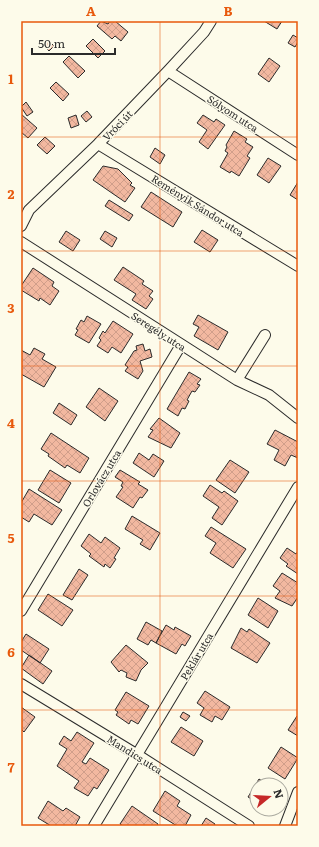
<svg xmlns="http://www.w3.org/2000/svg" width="319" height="847" font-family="Literata,serif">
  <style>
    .building { fill: url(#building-cross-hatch); stroke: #2b2b2b }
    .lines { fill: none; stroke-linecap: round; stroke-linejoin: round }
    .minor-casing { stroke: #2b2b2b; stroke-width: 12 }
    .minor { stroke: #fdfbea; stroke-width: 10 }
    .grid { fill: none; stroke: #e8590c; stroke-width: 1; stroke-opacity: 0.55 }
    .labels { text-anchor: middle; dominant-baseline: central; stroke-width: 3; stroke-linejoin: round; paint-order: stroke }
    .street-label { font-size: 10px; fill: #2b2b2b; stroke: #fdfbea }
    .neatline { fill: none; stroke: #e8590c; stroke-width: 1.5 }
    .grid-label { font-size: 13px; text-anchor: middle; font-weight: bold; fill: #e8590c }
  </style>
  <defs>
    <pattern id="building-cross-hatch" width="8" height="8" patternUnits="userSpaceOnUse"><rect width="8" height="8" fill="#f2b8a0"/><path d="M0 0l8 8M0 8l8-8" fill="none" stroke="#d09e8a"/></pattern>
  </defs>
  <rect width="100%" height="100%" fill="#fdfbea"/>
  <path class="building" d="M101 21 108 24 110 21H115L128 32 121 41 115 36 112 39 97 26Z
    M264 21H282L277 29Z
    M293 35 298 38V42L295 47 288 43Z
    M93 39 105 51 98 58 86 46Z
    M48 40 54 46 49 51 43 45Z
    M69 56 85 71 78 78 63 62Z
    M269 58 280 66 269 82 258 74Z
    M56 82 69 94 63 101 50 88Z
    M26 102 33 112 27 116 21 107Z
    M87 111 92 117 86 122 81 116Z
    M21 114 37 128 28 138 21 132Z
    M76 115 79 125 71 128 68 118Z
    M203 115 214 122 216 119 225 125 208 149 199 142 207 130 197 123Z
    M234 131 247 139 245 142 253 147 247 156 250 158 239 176 231 171 230 173 220 167 228 153 225 151 227 147 226 145Z
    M45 137 55 146 47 154 37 145Z
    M155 148 165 155 160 164 150 157Z
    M268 158 281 166 269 183 257 175Z
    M103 166 118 169 132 183 130 185 135 188 125 202 93 180Z
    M298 182V200L290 195Z
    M151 192 182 212 173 227 141 207Z
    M109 200 133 215 129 221 105 206Z
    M202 230 218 240 210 252 194 242Z
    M66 231 80 240 73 251 59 242Z
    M105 231 117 238 112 247 100 239Z
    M123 267 144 281 142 284 153 291 149 296 153 299 146 309 132 300 136 294 114 280Z
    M33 268 54 282 52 286 59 291 50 305 40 298 39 301 21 290V286Z
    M198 315 228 332 218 350 194 336 199 327 193 324Z
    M87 316 101 324 89 343 75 335 78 330 76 329 81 320 84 322Z
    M113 321 133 334 121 353 112 347 108 353 97 346 101 340 99 338 103 331 105 333Z
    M143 344 145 351 150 349 152 357 140 361 143 371 138 379 125 371 128 367 125 365 134 351 137 350 136 346Z
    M34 348 45 354 42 359 56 367 44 387 21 374V350L30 355Z
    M189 372 201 379 197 384 200 385 195 392 192 391 187 400 189 401 185 409 182 408 178 416 167 409Z
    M99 388 118 401 105 421 86 407Z
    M59 403 77 415 71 425 53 413Z
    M159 418 180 433 171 448 148 437 153 430 150 429Z
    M275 430 298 442V458L291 455 285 466 274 460 279 450 267 444Z
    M51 433 89 458 80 473 67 465 65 468 48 456 49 454 41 449Z
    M139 453 149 460 153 454 164 461 154 477 133 463Z
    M230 460 249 472 235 493 216 480Z
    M50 470 71 483 59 503 38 490Z
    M120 470 140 482 138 484 148 490 142 498 140 497 133 508 116 497 123 487 121 486 123 482 115 477Z
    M210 485 222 493 224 491 238 501 222 525 212 518 219 507 203 496Z
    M29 489 62 510 52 525 34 514 29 522 21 517V503Z
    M132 516 160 533 150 550 140 544 143 540 125 529Z
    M211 527 246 549 233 568 210 553 216 543 205 536Z
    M89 534 101 543 105 537 120 548 114 558 116 559 110 568 105 564 104 567 89 556 91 554 81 546Z
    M287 548 296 554 298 551V574L286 566 288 564 280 558Z
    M79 569 88 575 72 600 63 595Z
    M282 573 298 583V597L292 606 275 598 280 591 273 586Z
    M48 594 73 610 62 626 38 610Z
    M258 598 278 611 268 628 248 615Z
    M146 622 162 631 156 643 151 640 148 645 137 639Z
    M166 625 174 630 175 627 191 636 185 646 182 644 176 654 156 643Z
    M241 628 247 632 249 629 270 643 257 663 231 648Z
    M26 634 49 649 40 663 21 650V642Z
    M126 645 148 663 141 670 136 681 126 677 127 673 121 670 119 672 111 662Z
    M29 655 52 671 43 684 21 668Z
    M205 691 230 707 222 720 215 716 212 722 200 715 204 708 197 703Z
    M126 692 149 706 138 724 131 720 129 724 116 715 118 712 115 710Z
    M21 707 35 717 24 732 21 729Z
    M183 712 190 716 186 721 180 717Z
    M297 716 298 717V736L288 730Z
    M181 727 203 741 194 756 171 742Z
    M77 732 94 743 82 762 86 764 90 758 109 770 97 789 94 787 88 796 74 788 79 781 57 766 67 749 59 744 64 736 71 741Z
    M281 747 298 758 285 779 268 768Z
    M259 779 268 785H257V802L248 797Z
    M165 791 180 801 177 806 191 815 185 826H177L153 811Z
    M48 801 63 811 66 808 80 817 75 826H51L38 818Z
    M132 806 158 824 157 826H123L120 824Z
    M206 818 215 824 214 826H201Z"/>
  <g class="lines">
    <defs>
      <path id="minor" d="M168 71 298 155
        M98 144 298 266
        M21 226 29 210 98 144 168 71 204 32 211 21
        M21 242 237 380 269 395 298 418
        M237 380 265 335
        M21 611 181 345
        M21 684 136 754 249 826
        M94 826 298 487
        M285 826 298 792"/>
    </defs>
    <use href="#minor" class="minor-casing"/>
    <use href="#minor" class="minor"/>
  </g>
  <path class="grid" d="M160 21V826M21 137H298M21 251H298M21 366H298M21 481H298M21 596H298M21 710H298"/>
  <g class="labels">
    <g class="street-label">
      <text transform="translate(233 113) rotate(33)">Sólyom utca</text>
      <text transform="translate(117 125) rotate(-46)">Vróci út</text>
      <text transform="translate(198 205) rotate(32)">Reményik Sándor utca</text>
      <text transform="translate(159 331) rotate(33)">Seregély utca</text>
      <text transform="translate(101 478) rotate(-59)">Orlovácz utca</text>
      <text transform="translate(196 656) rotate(-59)">Peklár utca</text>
      <text transform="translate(135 754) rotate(32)">Mandics utca</text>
    </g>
  </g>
  <rect width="319" height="847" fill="none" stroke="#fdfbea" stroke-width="44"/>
  <g transform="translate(269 797) rotate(72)"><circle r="19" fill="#fdfbea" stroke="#a9a89e"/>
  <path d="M0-3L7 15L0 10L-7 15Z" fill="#c62828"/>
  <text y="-6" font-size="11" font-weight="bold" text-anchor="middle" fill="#2b2b2b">N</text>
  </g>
  <path d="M32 48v6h83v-6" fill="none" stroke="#2b2b2b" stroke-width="2"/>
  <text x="38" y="48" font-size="12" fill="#2b2b2b" stroke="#fdfbea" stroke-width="3" paint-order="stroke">50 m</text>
  <rect x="22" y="22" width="275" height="803" class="neatline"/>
  <g class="grid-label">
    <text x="91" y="16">A</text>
    <text x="228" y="16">B</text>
    <text x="11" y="84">1</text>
    <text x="11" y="199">2</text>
    <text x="11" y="313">3</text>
    <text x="11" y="428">4</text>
    <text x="11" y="543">5</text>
    <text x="11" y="657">6</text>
    <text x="11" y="772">7</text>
  </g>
</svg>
